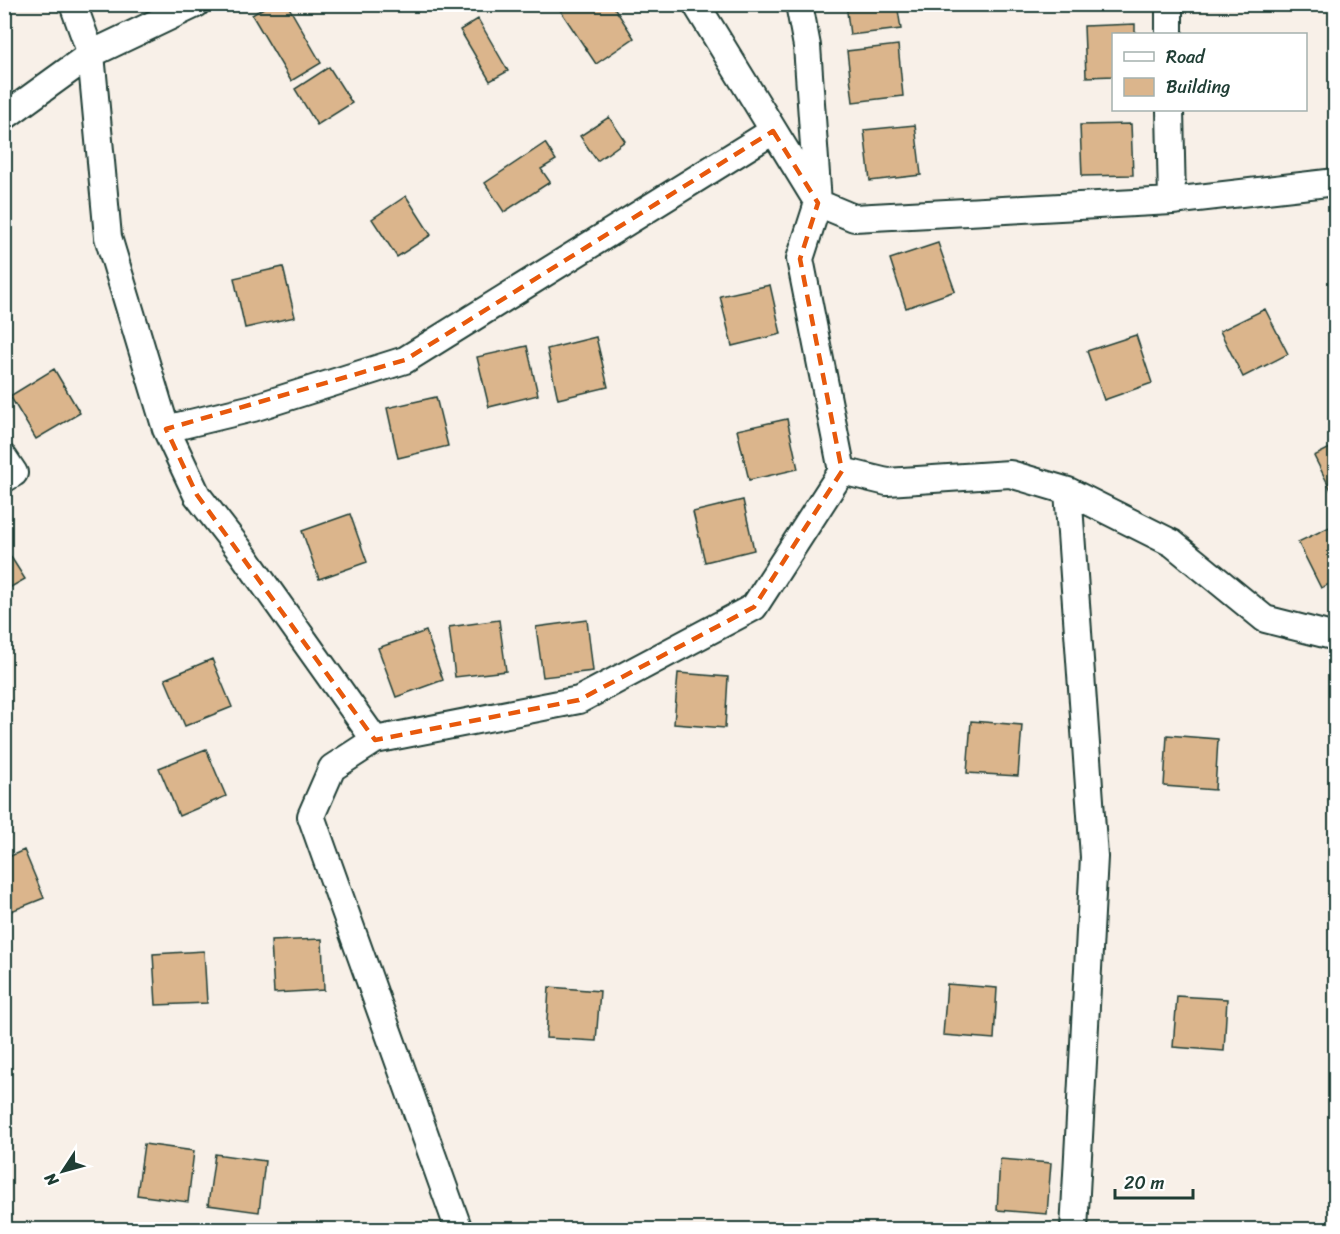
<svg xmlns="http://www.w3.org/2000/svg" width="1340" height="1234" font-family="Sriracha,sans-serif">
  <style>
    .building { fill: #dbb58c; stroke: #1f3d34; stroke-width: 1.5 }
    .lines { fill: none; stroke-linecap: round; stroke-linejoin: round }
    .minor-casing { stroke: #1f3d34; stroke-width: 30 }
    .minor { stroke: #fff; stroke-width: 26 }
    .marked { fill: none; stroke: #e8590c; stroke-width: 4.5; stroke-dasharray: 12 8; stroke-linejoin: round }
  </style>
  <rect width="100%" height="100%" fill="#f8f0e8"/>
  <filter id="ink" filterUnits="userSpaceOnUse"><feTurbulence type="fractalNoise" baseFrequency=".0167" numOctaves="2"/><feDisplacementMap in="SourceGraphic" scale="12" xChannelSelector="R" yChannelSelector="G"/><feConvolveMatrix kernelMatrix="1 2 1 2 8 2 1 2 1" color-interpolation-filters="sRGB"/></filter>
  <g filter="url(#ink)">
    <path class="building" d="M270 4H287L321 63 291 81 252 15Z
      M556 4H612L634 38 596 64Z
      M846 4H897L901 29 850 35Z
      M478 19 508 71 490 81 460 30Z
      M1135 24V34H1114V76L1086 77 1084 26Z
      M898 45 903 96 853 102 847 51Z
      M329 67 352 103 317 125 295 89Z
      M609 117 625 141 597 161 580 136Z
      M1131 124 1133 175 1082 176 1080 125Z
      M915 125 921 175 870 181 864 130Z
      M545 143 556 160 541 169 550 182 504 212 485 183Z
      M406 196 431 235 397 257 372 219Z
      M938 243 955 291 906 308 890 259Z
      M283 267 295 317 245 328 234 278Z
      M770 285 781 334 732 346 720 296Z
      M1265 309 1288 354 1243 377 1220 331Z
      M1136 335 1152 383 1104 400 1087 351Z
      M596 337 608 387 558 399 547 349Z
      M527 346 538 395 489 407 477 357Z
      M54 369 80 413 36 439 10 396Z
      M436 397 448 446 398 458 387 408Z
      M787 419 798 469 749 480 737 430Z
      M1336 445V500L1314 456Z
      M743 500 754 550 705 562 693 512Z
      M350 514 367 562 319 579 302 531Z
      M1336 524V581L1321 588 1298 542Z
      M4 546 25 579 4 591Z
      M499 620 506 671 455 677 449 627Z
      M587 620 593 671 543 677 536 627Z
      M426 631 443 680 396 697 378 648Z
      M212 659 232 707 185 726 165 679Z
      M678 673 728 677 725 728 674 724Z
      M971 721 1022 725 1018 776 967 773Z
      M1167 735 1218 739 1215 790 1164 786Z
      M206 749 226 796 179 816 159 768Z
      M24 850 44 898 4 914V859Z
      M322 939 324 990 274 993 271 941Z
      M204 951 207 1003 156 1005 153 954Z
      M947 984 997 988 994 1039 943 1035Z
      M549 987 600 991 596 1041 546 1038Z
      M1177 996 1227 999 1224 1051 1173 1047Z
      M144 1144 194 1151 188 1202 137 1195Z
      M215 1154 265 1161 259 1212 208 1205Z
      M1000 1159 1051 1163 1047 1214 997 1210Z"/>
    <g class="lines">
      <defs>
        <path id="minor" d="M73 4 91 54 108 237 166 429 197 495 242 553 375 740 332 768 311 816 459 1230
          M696 4 818 203 800 259 842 471
          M799 4 807 46 818 203 854 218 1172 201 1336 182
          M1169 4V34
          M1170 110 1172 201
          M4 117 91 54 196 4
          M166 429 253 408 405 360 773 131
          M4 458 14 473 4 479
          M1068 491 1094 857 1074 1230
          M375 740 579 700 754 607 842 471 887 482 1010 474 1068 491 1172 543 1265 619 1336 637"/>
      </defs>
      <use href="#minor" class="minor-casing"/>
      <use href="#minor" class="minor"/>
    </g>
  </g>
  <path class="marked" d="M773 131 818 203 800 259 842 471 754 607 579 700 375 740 197 495 166 429 405 360Z"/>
  <rect width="1340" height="1234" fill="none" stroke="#fff" stroke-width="24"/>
  <rect x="12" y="12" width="1316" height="1210" fill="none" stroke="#1f3d34" stroke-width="2" filter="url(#ink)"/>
  <rect x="1112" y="33" width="195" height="78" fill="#ffffff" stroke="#a5b1ae" stroke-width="1.5"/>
  <rect x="1124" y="52" width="30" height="9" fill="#ffffff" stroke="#a5b1ae" stroke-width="1.5"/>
  <text x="1166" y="63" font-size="18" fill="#1f3d34">Road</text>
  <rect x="1124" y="78" width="30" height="18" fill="#dbb58c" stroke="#a5b1ae" stroke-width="1.5"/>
  <text x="1166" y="93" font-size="18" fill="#1f3d34">Building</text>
  <g transform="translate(63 1171) rotate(234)" stroke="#ffffff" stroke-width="4.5" paint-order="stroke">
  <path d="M0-4.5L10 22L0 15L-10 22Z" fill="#1f3d34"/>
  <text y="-9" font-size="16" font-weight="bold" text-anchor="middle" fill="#1f3d34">N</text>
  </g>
  <path d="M1115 1189v9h78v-9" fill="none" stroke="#1f3d34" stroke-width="3"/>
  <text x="1124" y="1189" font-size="18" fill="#1f3d34" stroke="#ffffff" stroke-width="4.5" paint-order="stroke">20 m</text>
</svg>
